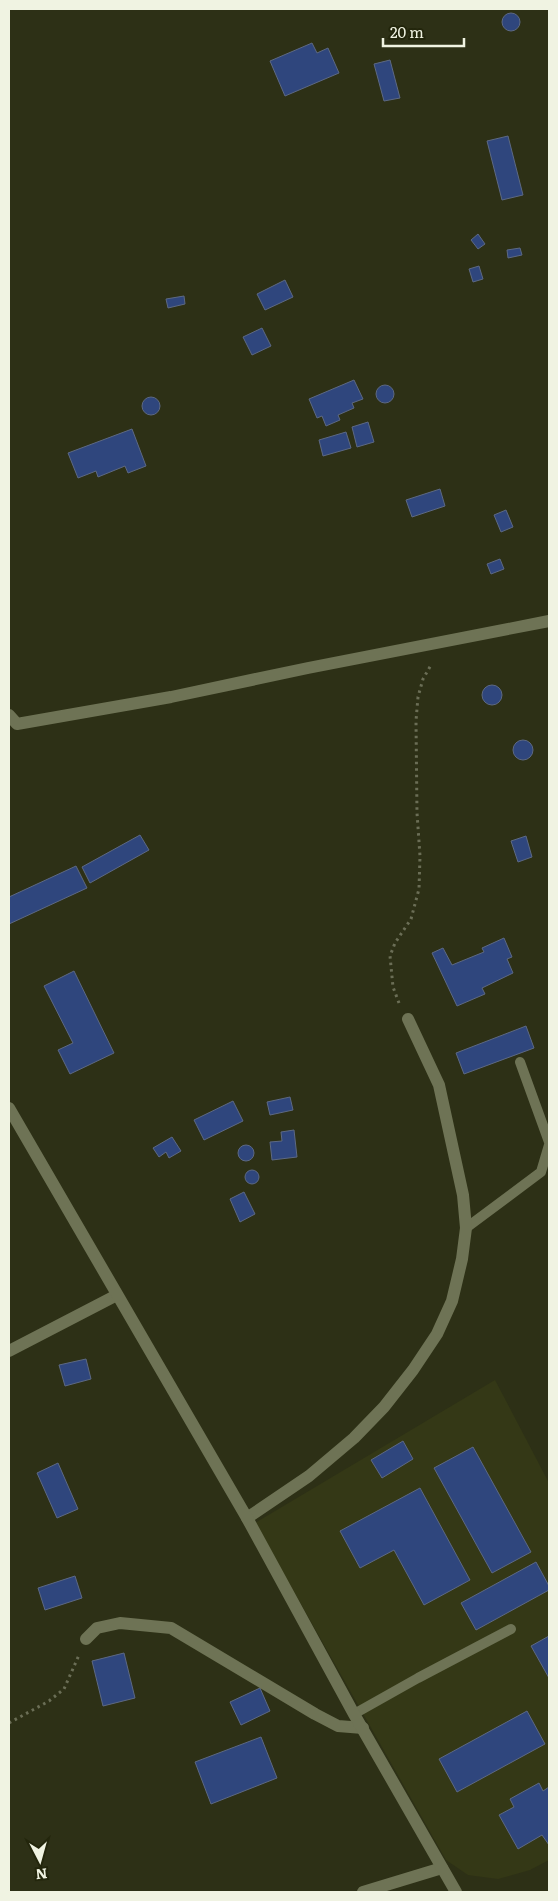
<svg xmlns="http://www.w3.org/2000/svg" width="558" height="1901" font-family="Literata,serif">
  <style>
    .built { fill: #343816 }
    .building { fill: #2f467d; stroke: #5d6983 }
    .lines { fill: none; stroke-linecap: round; stroke-linejoin: round }
    .path { stroke: #6b6e56; stroke-width: 3; stroke-dasharray: 2.5 4; stroke-linecap: butt }
    .service { stroke: #6e7355; stroke-width: 10 }
    .minor { stroke: #6e7355; stroke-width: 12 }
    .tertiary { stroke: #6e7355; stroke-width: 12 }
  </style>
  <rect width="100%" height="100%" fill="#2d3016"/>
  <path class="built" d="M495 1380 549 1483V1860L530 1870 498 1879 468 1875 446 1860 255 1523Z"/>
  <path class="building" d="M502 22a9 9 0 1 1 18 0a9 9 0 1 1-18 0Z
    M312 43 317 53 328 48 339 73 285 96 270 61Z
    M390 60 400 98 384 101 374 64Z
    M508 136 523 195 502 200 487 141Z
    M478 234 485 244 478 249 471 240Z
    M520 248 522 255 508 258 507 250Z
    M479 266 483 279 473 282 469 269Z
    M285 280 293 297 265 310 257 294Z
    M184 296 185 304 168 308 166 299Z
    M262 328 271 346 252 355 243 337Z
    M354 380 363 399 352 403 354 408 338 415 340 420 326 426 322 416 317 418 309 399Z
    M376 394a9 9 0 1 1 18 0a9 9 0 1 1-18 0Z
    M142 406a9 9 0 1 1 18 0a9 9 0 1 1-18 0Z
    M368 422 374 442 357 447 352 427Z
    M132 429 146 466 128 473 125 466 98 477 96 471 78 478 68 453Z
    M346 432 351 448 323 456 319 440Z
    M440 489 445 506 412 517 406 500Z
    M506 510 513 527 501 532 494 515Z
    M500 559 504 569 491 574 487 564Z
    M482 695a10 10 0 1 1 20 0a10 10 0 1 1-20 0Z
    M513 750a10 10 0 1 1 20 0a10 10 0 1 1-20 0Z
    M140 835 149 850 90 883 82 867Z
    M526 836 532 857 518 862 511 841Z
    M76 866 87 888 9 924V897Z
    M504 938 512 957 507 959 513 973 482 988 485 994 457 1006 432 953 443 948 452 965 484 952 482 948Z
    M74 971 114 1053 70 1074 58 1050 73 1043 44 986Z
    M526 1026 534 1048 464 1074 456 1053Z
    M290 1097 293 1110 270 1115 267 1102Z
    M233 1101 243 1121 204 1140 194 1120Z
    M294 1130 297 1157 272 1160 270 1142 282 1141 281 1132Z
    M172 1137 181 1151 169 1158 166 1152 159 1157 153 1148Z
    M238 1153a8 8 0 1 1 16 0a8 8 0 1 1-16 0Z
    M245 1177a7 7 0 1 1 14 0a7 7 0 1 1-14 0Z
    M244 1192 255 1214 240 1222 230 1199Z
    M86 1359 91 1379 65 1386 59 1365Z
    M403 1441 413 1459 382 1478 371 1460Z
    M473 1447 531 1552 492 1573 434 1468Z
    M58 1463 78 1509 57 1518 37 1473Z
    M420 1488 470 1580 424 1605 394 1550 360 1568 340 1531Z
    M536 1562 549 1586V1590L476 1630 461 1603Z
    M75 1576 82 1598 45 1610 38 1588Z
    M549 1636V1678L531 1646Z
    M124 1653 135 1698 103 1706 92 1661Z
    M260 1688 270 1711 241 1725 230 1702Z
    M527 1711 545 1744 457 1792 439 1759Z
    M261 1737 277 1778 211 1804 195 1762Z
    M539 1783 543 1791 549 1787V1845L542 1835 518 1849 499 1815 514 1807 510 1799Z"/>
  <g class="lines">
    <path class="path" d="M399 1003 393 987 390 956 395 943 411 919 419 889 420 856 417 813 416 721 418 697 423 679 431 665
      M9 1723 49 1701 64 1689 79 1655"/>
    <path class="service" d="M520 1062 549 1142
      M466 1228 541 1172 549 1145
      M354 1714 418 1678 511 1629"/>
    <path class="minor" d="M9 715 17 724 171 697 308 668 549 621
      M9 1351 117 1295
      M247 1518 309 1476 354 1438 384 1407 413 1370 437 1334 452 1301 462 1259 466 1228 463 1195 439 1085 408 1019
      M86 1639 97 1628 120 1623 171 1628 315 1714 338 1726 363 1728
      M363 1892 442 1868"/>
    <path class="tertiary" d="M9 1108 247 1518 354 1714 456 1892"/>
  </g>
  <rect width="558" height="1901" fill="none" stroke="#f0f3e2" stroke-width="20"/>
  <g transform="translate(40 1861) rotate(174)" stroke="#23260c" stroke-width="4" paint-order="stroke">
  <path d="M0-4L9 19L0 12L-9 19Z" fill="#f0f3e2"/>
  <text y="-8" font-size="14" font-weight="bold" text-anchor="middle" fill="#f0f3e2">N</text>
  </g>
  <path d="M383 38v8h81v-8" fill="none" stroke="#f0f3e2" stroke-width="2.5"/>
  <text x="390" y="38" font-size="15" fill="#f0f3e2" stroke="#23260c" stroke-width="4" paint-order="stroke">20 m</text>
</svg>
